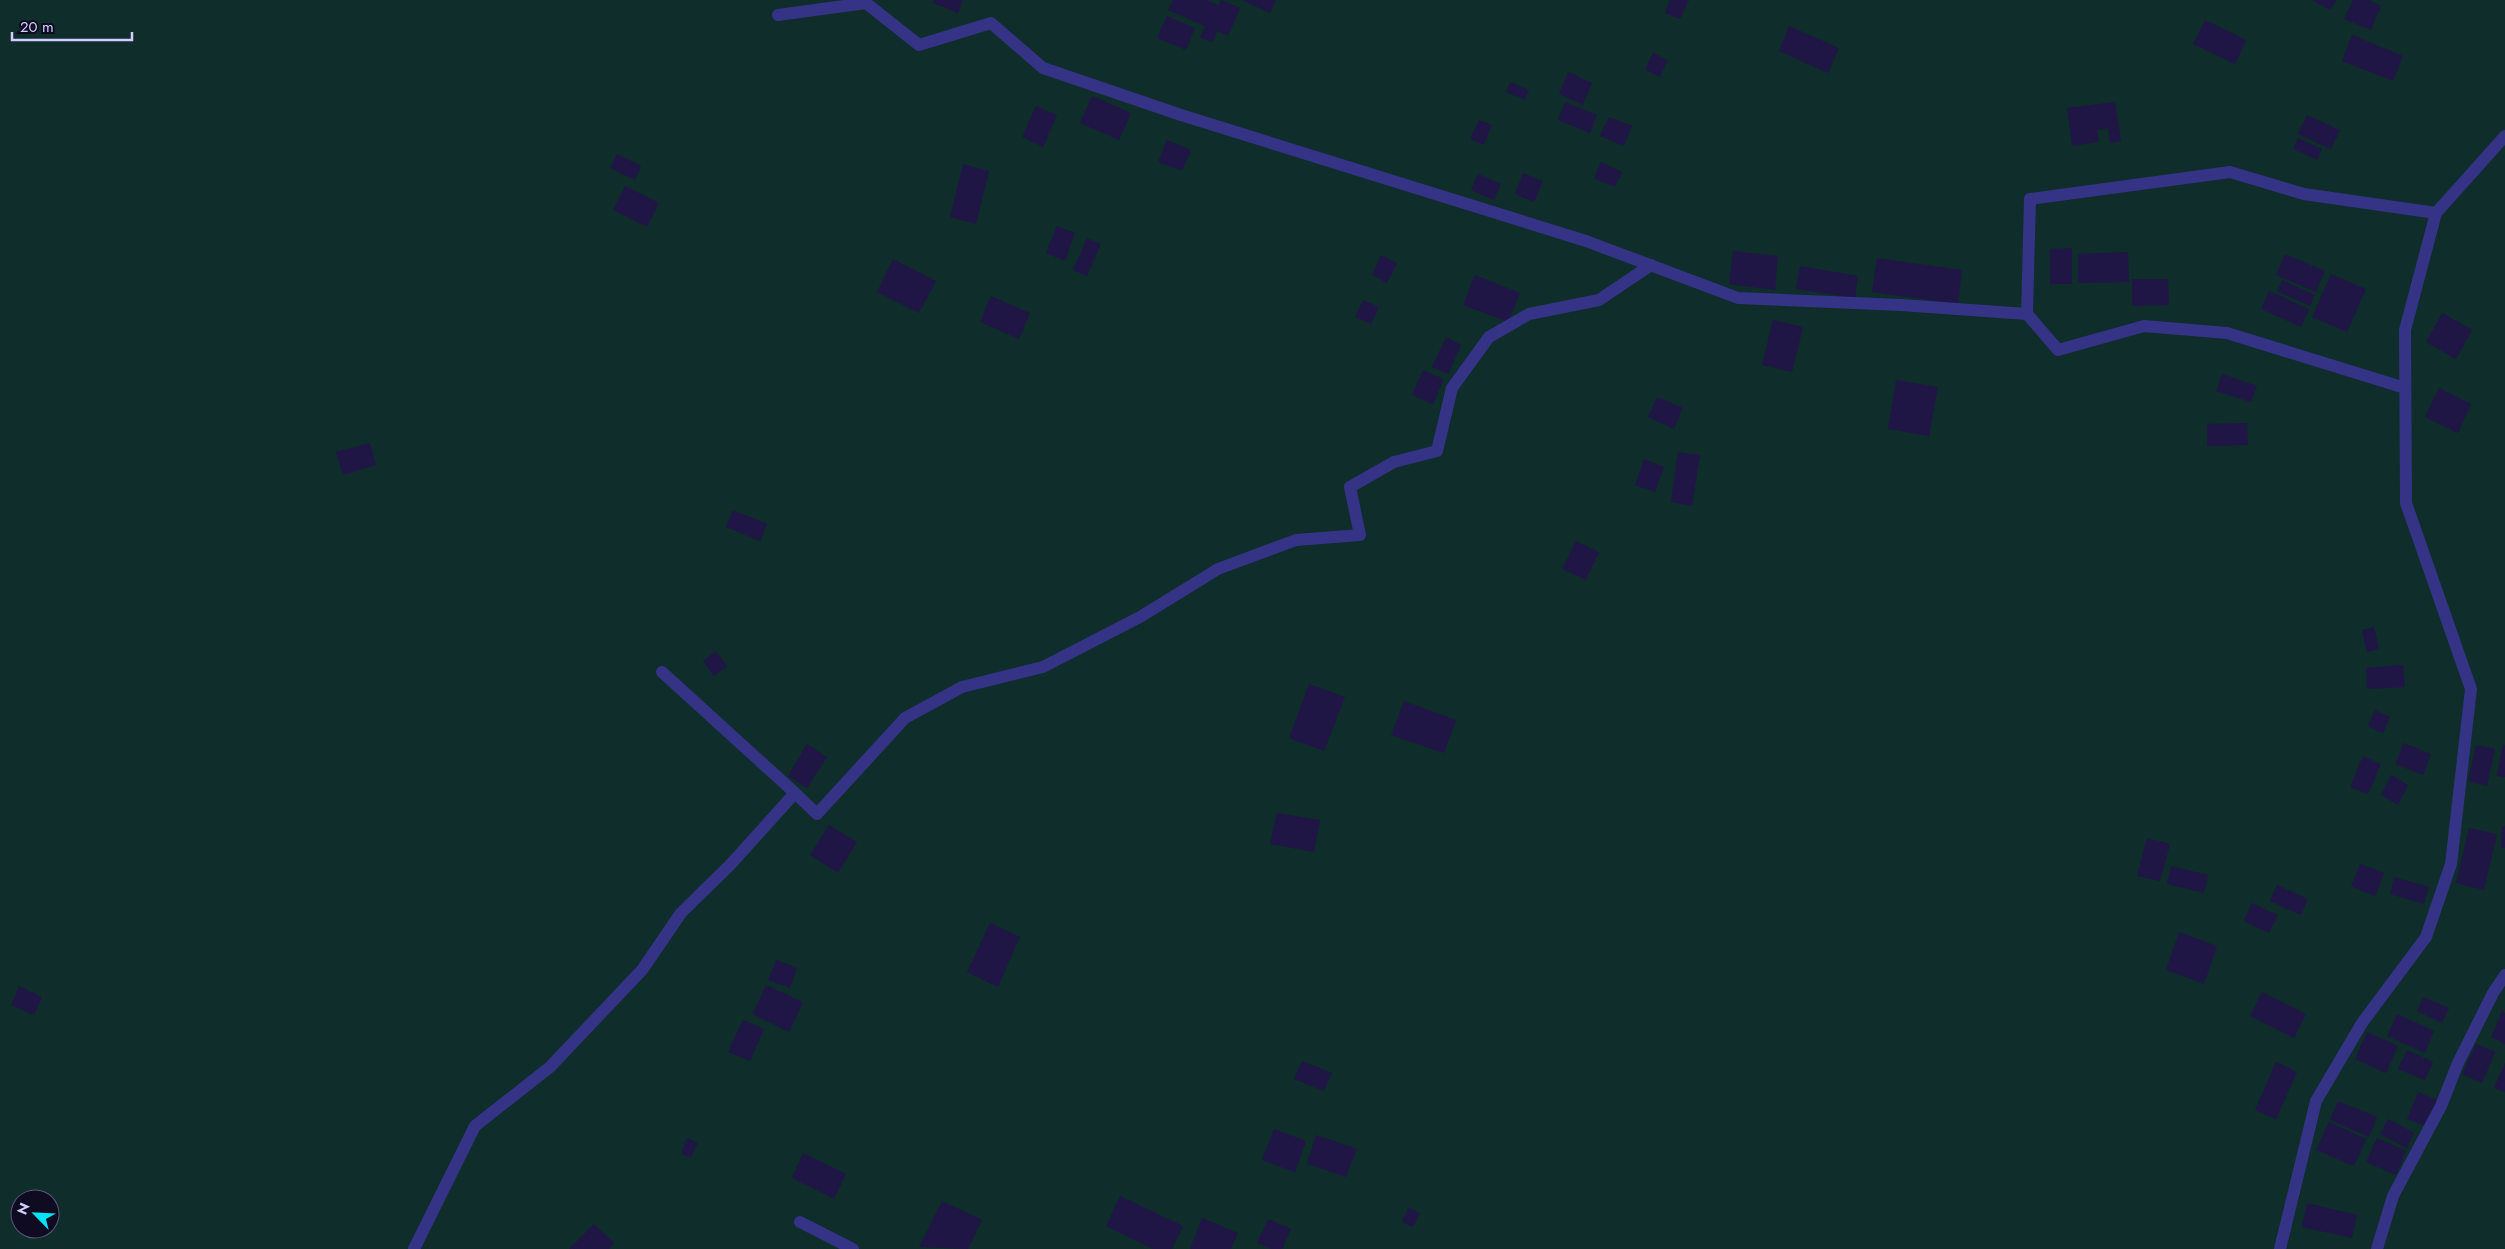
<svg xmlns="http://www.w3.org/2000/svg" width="2505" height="1249" font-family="Jost,sans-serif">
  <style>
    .green { fill: #0e2d2b; fill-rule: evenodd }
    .building { fill: #1f1645 }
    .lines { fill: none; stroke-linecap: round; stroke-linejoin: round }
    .minor { stroke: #353385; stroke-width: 12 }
  </style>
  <rect width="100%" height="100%" fill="#0f0c22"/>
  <path class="green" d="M0 0H2505V1249H0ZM20 1199H50V1229H20Z"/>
  <path class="building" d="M934 0H963L958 13 933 3Z
    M1173 0H1206L1218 5 1221 0 1240 8 1228 36 1217 31 1213 43 1200 37 1205 26 1168 10Z
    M1242 0H1276L1270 13Z
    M1670 0H1689L1680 19 1665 13Z
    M2311 0H2336L2331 10Z
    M2353 0H2368L2381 6 2371 30 2344 19Z
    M1167 16 1195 28 1186 50 1157 38Z
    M2205 20 2246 40 2235 64 2193 44Z
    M1789 26 1839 48 1828 73 1779 51Z
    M2352 35 2403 56 2393 81 2342 61Z
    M1653 53 1668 60 1660 77 1645 70Z
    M1568 72 1592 83 1583 105 1559 94Z
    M1510 82 1529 90 1525 100 1506 92Z
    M1092 96 1131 113 1119 140 1080 123Z
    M1565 102 1597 115 1590 133 1558 120Z
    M2115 102 2121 141 2110 143 2108 128 2097 130 2099 142 2072 146 2067 108Z
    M1036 106 1057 115 1043 147 1022 137Z
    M2307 115 2340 130 2331 149 2298 134Z
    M1609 117 1632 126 1624 146 1600 136Z
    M1479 120 1492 125 1484 145 1470 139Z
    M2298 138 2322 149 2317 160 2293 149Z
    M1167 140 1191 150 1182 171 1158 162Z
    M617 154 641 166 635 180 610 168Z
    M1601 162 1622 172 1615 187 1594 178Z
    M963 164 989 171 976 224 950 217Z
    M1523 173 1543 181 1534 202 1515 194Z
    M1478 174 1501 184 1494 200 1471 190Z
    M625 186 659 203 647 227 613 210Z
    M1057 226 1075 233 1065 261 1046 253Z
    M1087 238 1101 244 1087 276 1073 270Z
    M2072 248V284H2050V249Z
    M1733 251 1778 256 1775 290 1729 284Z
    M2128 252 2129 282 2078 283V254Z
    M2285 254 2325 271 2316 292 2276 275Z
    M1381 255 1397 263 1387 283 1372 275Z
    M1877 258 1962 270 1958 304 1872 292Z
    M893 259 936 281 919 313 877 292Z
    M1800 266 1858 276 1855 298 1796 289Z
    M2331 274 2366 289 2347 332 2312 317Z
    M1475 275 1520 293 1508 322 1463 305Z
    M2132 279H2168L2169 305 2132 306Z
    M2282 280 2315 295 2310 306 2277 291Z
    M2269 291 2309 309 2301 327 2261 309Z
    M991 296 1030 313 1019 339 980 322Z
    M1363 300 1379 307 1371 324 1355 317Z
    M2442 313 2472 330 2456 359 2426 342Z
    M1773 320 1803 327 1792 372 1762 365Z
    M1446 337 1461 345 1448 374 1432 367Z
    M1423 370 1444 379 1433 404 1412 395Z
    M2222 374 2257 386 2251 402 2216 391Z
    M1896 380 1938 387 1929 436 1888 429Z
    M2439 388 2471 404 2458 433 2425 417Z
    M1657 397 1683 408 1674 429 1648 417Z
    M2247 423 2248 445 2207 446V424Z
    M370 443 376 465 343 475 336 452Z
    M1678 452 1700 455 1692 506 1671 502Z
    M1644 459 1664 467 1655 492 1635 485Z
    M733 510 767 524 760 541 726 527Z
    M1576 541 1599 552 1586 580 1562 569Z
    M2374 627 2379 649 2367 652 2362 630Z
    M716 651 727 666 714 676 703 661Z
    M2403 665 2405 687 2367 689 2366 668Z
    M1309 684 1345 697 1324 751 1289 738Z
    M1404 701 1456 720 1444 753 1391 735Z
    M2375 710 2390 717 2383 733 2368 726Z
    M2404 743 2431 754 2423 775 2395 764Z
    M807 744 827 757 807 788 788 776Z
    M2503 744 2505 745V777L2497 776Z
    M2476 745 2495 749 2487 786 2468 781Z
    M2363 756 2381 764 2368 794 2350 787Z
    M2391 775 2408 785 2398 805 2381 795Z
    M1277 813 1320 820 1314 852 1270 844Z
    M829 825 857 842 838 873 810 855Z
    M2502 826H2505V848H2501Z
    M2469 828 2497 834 2484 890 2456 883Z
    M2147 838 2170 844 2160 881 2137 876Z
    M2360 864 2384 873 2375 896 2351 886Z
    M2171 866 2208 875 2204 893 2167 884Z
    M2394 877 2429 887 2424 904 2390 894Z
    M2277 885 2308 899 2301 915 2270 901Z
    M2252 903 2278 915 2269 933 2244 921Z
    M990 923 1020 937 998 987 967 972Z
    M2179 932 2217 946 2204 984 2166 970Z
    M776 960 797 968 790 988 768 980Z
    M766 985 803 1002 789 1032 753 1014Z
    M19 986 42 997 34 1015 11 1005Z
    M2262 992 2306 1014 2294 1038 2250 1016Z
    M2423 997 2449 1008 2442 1023 2417 1011Z
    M2502 1011 2505 1013V1044L2491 1037Z
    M2397 1014 2434 1031 2425 1053 2387 1036Z
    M743 1020 764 1029 750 1061 728 1052Z
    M2367 1032 2398 1046 2386 1073 2355 1059Z
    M2476 1044 2495 1052 2482 1083 2462 1074Z
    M2407 1050 2433 1062 2425 1080 2398 1069Z
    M1302 1061 1332 1073 1324 1091 1294 1079Z
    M2276 1062 2297 1072 2276 1119 2255 1110Z
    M2505 1063V1092L2494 1088Z
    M2418 1092 2437 1100 2426 1126 2407 1119Z
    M2338 1101 2377 1117 2369 1137 2330 1120Z
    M2388 1119 2414 1133 2407 1148 2380 1134Z
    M2329 1122 2366 1139 2354 1166 2316 1150Z
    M1274 1129 1306 1141 1295 1172 1262 1160Z
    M1316 1135 1357 1149 1346 1177 1307 1164Z
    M687 1138 698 1143 691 1157 681 1154Z
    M2377 1138 2406 1151 2396 1175 2366 1162Z
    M803 1153 846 1174 834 1199 792 1178Z
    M1120 1196 1183 1226 1172 1249H1153L1106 1226Z
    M942 1201 982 1220 968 1249 919 1247Z
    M2307 1203 2357 1215 2352 1238 2302 1227Z
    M1408 1208 1420 1213 1413 1227 1402 1222Z
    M1202 1218 1238 1233 1231 1249H1190Z
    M1268 1219 1291 1229 1282 1249H1271L1257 1243Z
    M594 1224 614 1243 609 1249H569Z"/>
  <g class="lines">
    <path class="minor" d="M778 15 866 3 919 45 991 23 1043 68 1181 115 1586 241 1738 298 1901 305 2027 314 2030 199 2230 172 2304 194 2436 213 2505 136
      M2027 314 2058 350 2144 326 2227 333 2405 388
      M795 793 817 814 905 718 962 687 1043 667 1140 617 1218 569 1296 540 1360 535 1350 487 1394 462 1437 451 1452 388 1489 337 1529 314 1599 300 1651 265
      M800 1222 853 1249
      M414 1249 475 1126 550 1067 642 970 681 913 730 865 795 793 662 672
      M2280 1249 2316 1101 2362 1023 2426 937 2451 864 2471 689 2406 503 2405 330 2436 213
      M2377 1249 2393 1196 2441 1106 2458 1063 2493 993 2505 975"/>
  </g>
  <g transform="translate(35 1214) rotate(294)"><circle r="24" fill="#0f0c22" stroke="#5d597a"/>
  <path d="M0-4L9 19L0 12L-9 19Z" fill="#00e3f8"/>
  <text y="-8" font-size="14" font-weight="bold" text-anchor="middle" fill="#d2cdff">N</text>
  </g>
  <path d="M12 32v8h120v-8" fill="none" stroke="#d2cdff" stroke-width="2.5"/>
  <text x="20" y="32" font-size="15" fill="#d2cdff" stroke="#0f0c22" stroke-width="4" paint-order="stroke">20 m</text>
</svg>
